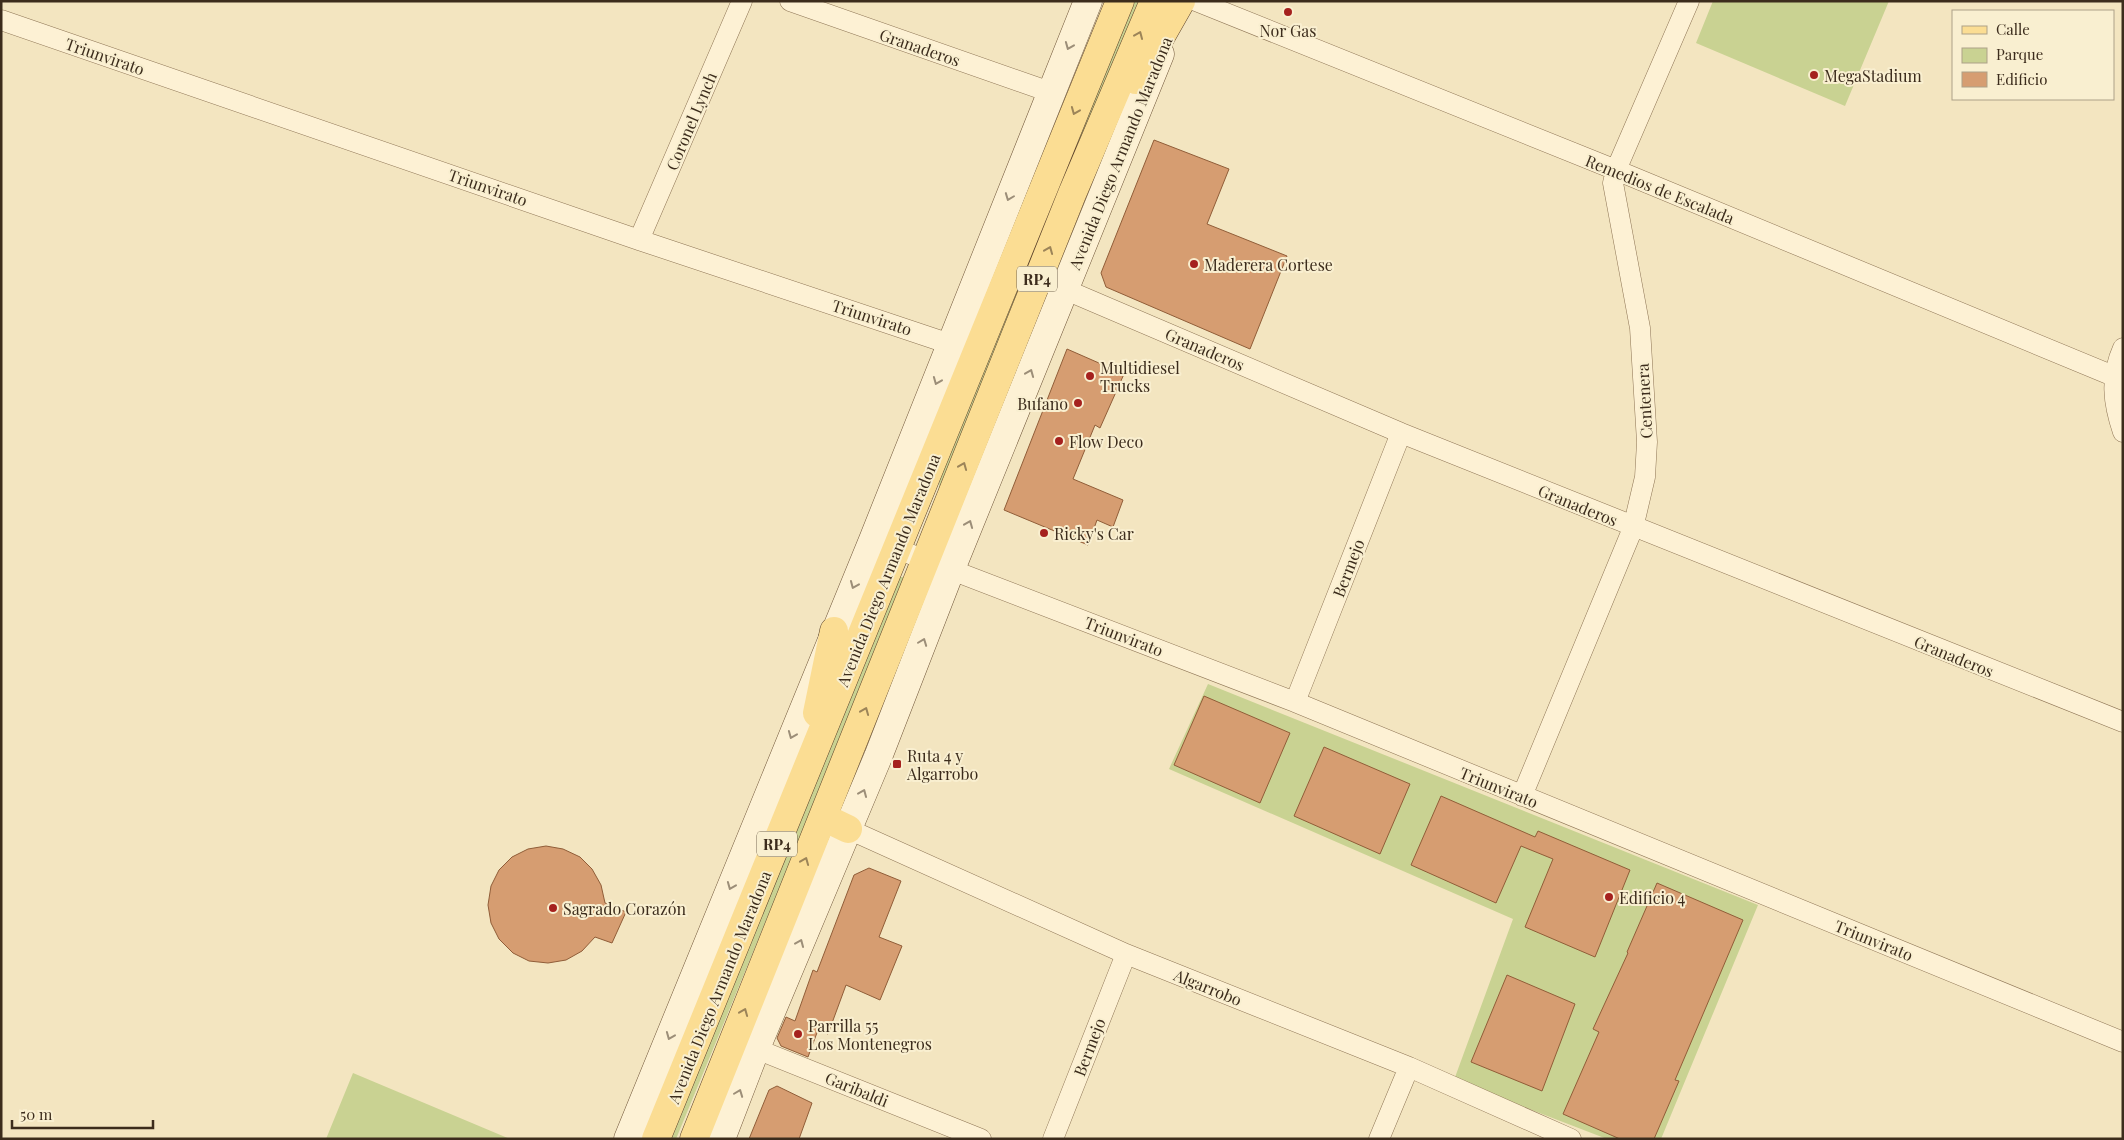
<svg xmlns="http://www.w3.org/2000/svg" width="2124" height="1140" font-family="'Playfair Display',serif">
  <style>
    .green { fill: #c9d292 }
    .building { fill: #d69d71; stroke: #905d38 }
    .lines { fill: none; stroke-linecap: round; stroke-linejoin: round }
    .street-casing { stroke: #8e7555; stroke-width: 21 }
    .secondary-casing { stroke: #705639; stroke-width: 29 }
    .primary-casing { stroke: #5b422a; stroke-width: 29 }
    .street { stroke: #fdf1d4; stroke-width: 20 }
    .secondary { stroke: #fdf1d4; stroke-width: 28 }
    .primary { stroke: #fbdd93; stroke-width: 28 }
    .oneway { stroke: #9c8458 }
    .oneway2 { stroke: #9c8e78 }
    .poi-dot { fill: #a5211e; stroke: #f9efd0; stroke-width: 2 }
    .labels { text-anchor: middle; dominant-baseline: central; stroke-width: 4; stroke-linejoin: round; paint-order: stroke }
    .shield { fill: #f9efd0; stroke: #756652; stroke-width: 1 }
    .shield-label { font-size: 15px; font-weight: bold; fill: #3c2c1c }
    .poi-label { font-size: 16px; fill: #3c2c1c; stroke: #f9efd0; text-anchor: start }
    .street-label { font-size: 16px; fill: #3c2c1c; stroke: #f9efd0 }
  </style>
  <rect width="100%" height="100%" fill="#f3e5c0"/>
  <path class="green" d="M1135 1H1141L937 504 940 477Z
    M1713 1H1889L1845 106 1696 43Z
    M900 577H904L906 581 676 1139H669Z
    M1208 684 1758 905 1661 1139H1607L1454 1080 1513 919 1169 769Z
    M353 1073 510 1139H326Z"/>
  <path class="building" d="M1154 140 1229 169 1207 224 1287 256 1250 349 1106 287 1101 273Z
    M1067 349 1124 374 1100 428 1095 425 1073 479 1123 500 1113 527 1097 520 1088 545 1004 510Z
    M1204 696 1290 733 1260 803 1174 765Z
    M1324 747 1410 784 1380 854 1294 816Z
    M1441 796 1535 837 1538 831 1630 870 1595 957 1525 927 1553 859 1521 846 1496 903 1411 865Z
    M546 846 563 849 580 857 592 869 601 885 605 903 626 912 612 943 595 937 582 951 566 960 548 963 529 961 513 953 499 939 491 923 488 905 491 886 499 870 512 857 528 849Z
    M869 868 901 881 879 937 902 946 880 1000 846 985 828 1034 818 1030 808 1057 781 1046 777 1038 786 1017 795 1021 813 970 817 972 854 875Z
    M1657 883 1743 920 1675 1080 1679 1081 1654 1139H1620L1563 1114 1599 1032 1593 1029 1628 953 1627 952Z
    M1507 975 1575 1004 1542 1091 1471 1062Z
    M777 1086 812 1103 799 1139H749L769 1090Z"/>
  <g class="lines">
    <defs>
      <path id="street" d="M790 1 1050 92
        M1196 1 1616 170 2123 380
        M1 20 639 240 962 348
        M639 240 742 1
        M1038 278 1401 433 2123 722
        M2123 348C2110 377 2113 403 2123 432
        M884 544 1295 702 2123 1042
        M1295 702 1401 433
        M1522 796 1633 528 1645 477 1647 442 1640 328 1613 183 1616 170 1689 1
        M848 829 1126 954 1409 1067 1571 1139
        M744 1044 981 1139
        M1053 1139 1126 954
        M1379 1139 1409 1067"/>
      <path id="secondary" d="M628 1139 873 540 1088 1
        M721 1139 756 1048 878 757 951 569 1160 54"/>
      <path id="primary" d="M1136 80 1181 1
        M817 713 834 631
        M823 817 848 829
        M656 1139 1120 1
        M694 1139 1072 194 1154 1"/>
    </defs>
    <use href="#street" class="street-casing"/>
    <use href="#secondary" class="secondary-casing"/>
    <use href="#primary" class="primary-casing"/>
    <use href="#street" class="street"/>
    <use href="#secondary" class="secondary"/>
    <use href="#primary" class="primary"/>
  </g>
  <defs><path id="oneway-chevron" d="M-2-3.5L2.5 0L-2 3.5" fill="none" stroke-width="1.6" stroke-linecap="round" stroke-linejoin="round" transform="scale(1.25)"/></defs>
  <g class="oneway">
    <use href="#oneway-chevron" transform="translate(1139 35) rotate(-67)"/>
    <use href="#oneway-chevron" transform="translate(1075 111) rotate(112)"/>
    <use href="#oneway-chevron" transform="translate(1049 250) rotate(-68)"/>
    <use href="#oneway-chevron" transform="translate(963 466) rotate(-68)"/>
    <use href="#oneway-chevron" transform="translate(865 711) rotate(-68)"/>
    <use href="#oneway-chevron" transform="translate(805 861) rotate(-68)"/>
    <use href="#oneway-chevron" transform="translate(744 1012) rotate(-68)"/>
  </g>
  <g class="oneway2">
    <use href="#oneway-chevron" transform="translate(1069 46) rotate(112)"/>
    <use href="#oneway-chevron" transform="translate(1009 197) rotate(111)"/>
    <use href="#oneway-chevron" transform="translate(1030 373) rotate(-68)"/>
    <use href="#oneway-chevron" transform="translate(937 381) rotate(112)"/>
    <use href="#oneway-chevron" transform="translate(969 524) rotate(-68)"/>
    <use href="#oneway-chevron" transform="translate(854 585) rotate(113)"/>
    <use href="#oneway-chevron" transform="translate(923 642) rotate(-69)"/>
    <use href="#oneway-chevron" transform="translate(792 735) rotate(112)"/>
    <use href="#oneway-chevron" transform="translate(863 793) rotate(-67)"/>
    <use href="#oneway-chevron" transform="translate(731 886) rotate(112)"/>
    <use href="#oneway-chevron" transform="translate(800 943) rotate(-67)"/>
    <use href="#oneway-chevron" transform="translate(670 1036) rotate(112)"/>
    <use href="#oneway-chevron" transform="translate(739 1093) rotate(-69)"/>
  </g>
  <g class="poi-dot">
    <circle cx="1288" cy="12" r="5"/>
    <circle cx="1814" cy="75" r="5"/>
    <circle cx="1194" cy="264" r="5"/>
    <circle cx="1090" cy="376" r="5"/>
    <circle cx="1078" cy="403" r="5"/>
    <circle cx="1059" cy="441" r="5"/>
    <circle cx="1044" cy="533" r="5"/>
    <rect x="892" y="759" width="10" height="10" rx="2.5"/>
    <circle cx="1609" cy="897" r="5"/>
    <circle cx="553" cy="908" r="5"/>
    <circle cx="798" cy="1034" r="5"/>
  </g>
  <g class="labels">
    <g class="shield">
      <rect x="1017" y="266.5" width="40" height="25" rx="4"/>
      <rect x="757" y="831.5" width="40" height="25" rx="4"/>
    </g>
    <g class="shield-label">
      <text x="1037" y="279">RP4</text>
      <text x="777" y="844">RP4</text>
    </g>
    <g class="poi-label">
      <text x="1288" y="30" text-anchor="middle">Nor Gas</text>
      <text x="1824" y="75">MegaStadium</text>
      <text x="1204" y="264">Maderera Cortese</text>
      <text x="1100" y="367">Multidiesel<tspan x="1100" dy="18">Trucks</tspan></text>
      <text x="1068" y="403" text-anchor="end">Bufano</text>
      <text x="1069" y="441">Flow Deco</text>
      <text x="1054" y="533">Ricky's Car</text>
      <text x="907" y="755">Ruta 4 y<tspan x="907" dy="18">Algarrobo</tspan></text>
      <text x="1619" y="897">Edificio 4</text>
      <text x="563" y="908">Sagrado Corazón</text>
      <text x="808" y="1025">Parrilla 55<tspan x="808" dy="18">Los Montenegros</tspan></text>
    </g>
    <g class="street-label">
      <text transform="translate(920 47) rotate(19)">Granaderos</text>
      <text transform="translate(105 56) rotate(19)">Triunvirato</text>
      <text transform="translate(691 121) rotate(-67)">Coronel Lynch</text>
      <text transform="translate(1120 153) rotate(-68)">Avenida Diego Armando Maradona</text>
      <text transform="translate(488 187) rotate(19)">Triunvirato</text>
      <text transform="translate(1660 189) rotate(22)">Remedios de Escalada</text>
      <text transform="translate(872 317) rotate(18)">Triunvirato</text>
      <text transform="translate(1205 349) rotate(23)">Granaderos</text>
      <text transform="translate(1644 401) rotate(-93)">Centenera</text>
      <text transform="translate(1578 505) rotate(22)">Granaderos</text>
      <text transform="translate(1348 568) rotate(-69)">Bermejo</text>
      <text transform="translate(888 570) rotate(-68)">Avenida Diego Armando Maradona</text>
      <text transform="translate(1124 636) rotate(21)">Triunvirato</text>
      <text transform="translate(1954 656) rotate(22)">Granaderos</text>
      <text transform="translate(1499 787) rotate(22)">Triunvirato</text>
      <text transform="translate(1874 940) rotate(22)">Triunvirato</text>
      <text transform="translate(719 987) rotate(-68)">Avenida Diego Armando Maradona</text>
      <text transform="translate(1208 987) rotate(22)">Algarrobo</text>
      <text transform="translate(1089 1047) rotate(-69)">Bermejo</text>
      <text transform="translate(857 1089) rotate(22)">Garibaldi</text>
    </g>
  </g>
  <rect width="2124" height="1140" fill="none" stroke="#3c2c1c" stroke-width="5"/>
  <rect x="1952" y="10" width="162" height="90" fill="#f9efd0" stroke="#ada188"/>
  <rect x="1962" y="26" width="25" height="8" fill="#fbdd93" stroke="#ada188"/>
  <text x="1996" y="35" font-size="15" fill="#3c2c1c">Calle</text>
  <rect x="1962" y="48" width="25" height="15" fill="#c9d292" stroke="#ada188"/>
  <text x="1996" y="60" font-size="15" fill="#3c2c1c">Parque</text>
  <rect x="1962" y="72" width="25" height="15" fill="#d69d71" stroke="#ada188"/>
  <text x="1996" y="85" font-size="15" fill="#3c2c1c">Edificio</text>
  <path d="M12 1120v8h141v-8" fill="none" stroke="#3c2c1c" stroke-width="2.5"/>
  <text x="20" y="1120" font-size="15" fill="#3c2c1c" stroke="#f9efd0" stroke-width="4" paint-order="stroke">50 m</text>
</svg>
